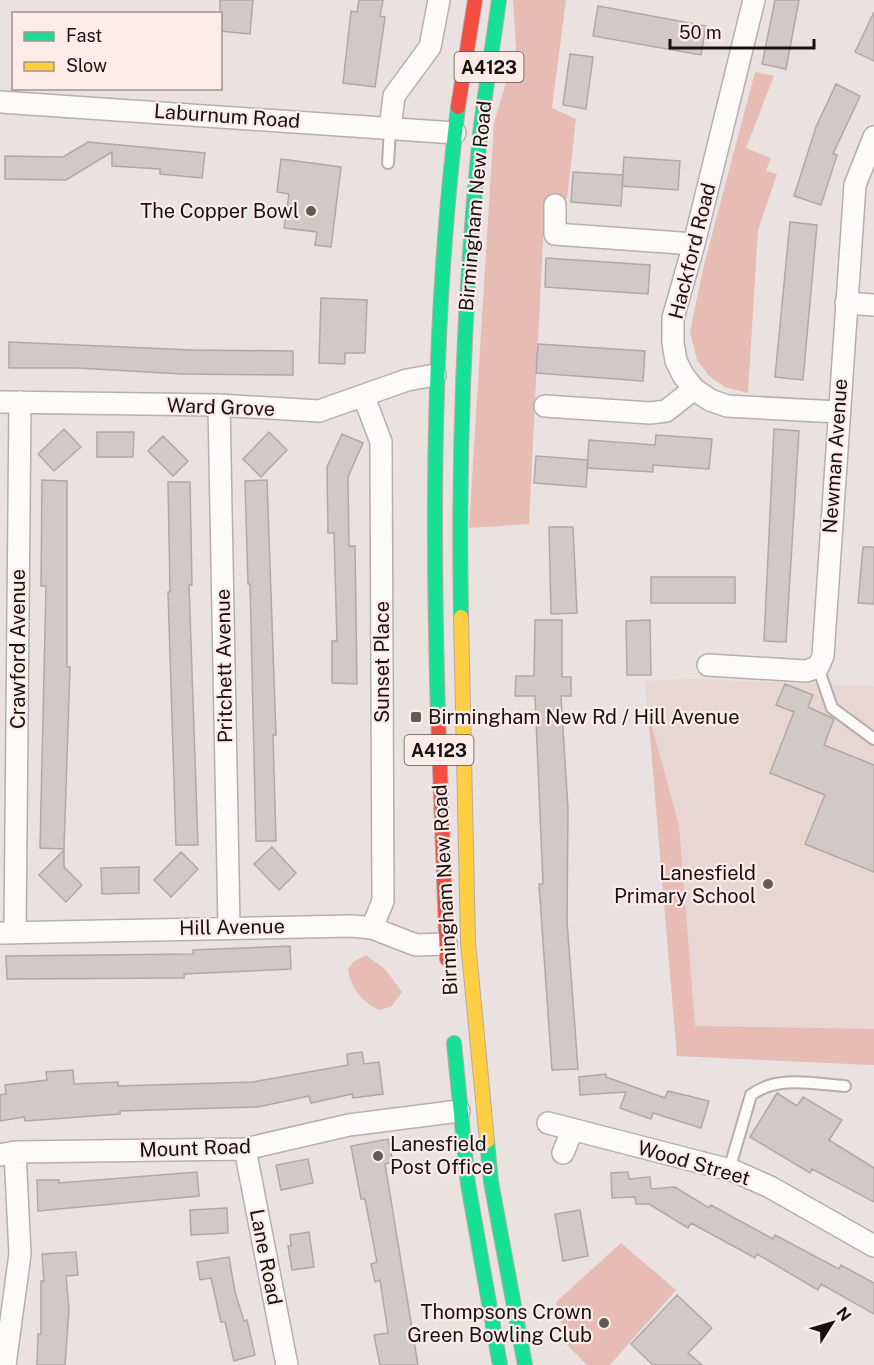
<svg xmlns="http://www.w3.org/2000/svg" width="874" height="1365" font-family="'Public Sans',sans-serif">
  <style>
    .built { fill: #e8d6d3 }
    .green { fill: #e6bcb5 }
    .building { fill: #d0c9c8; stroke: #afa8a7; stroke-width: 1.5 }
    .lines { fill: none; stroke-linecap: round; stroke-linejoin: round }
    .lane-casing { stroke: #b5aead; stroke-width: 14 }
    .street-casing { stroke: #b5aead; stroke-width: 24 }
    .fast-casing { stroke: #baa8a5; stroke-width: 16 }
    .slow-casing { stroke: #baa8a5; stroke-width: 16 }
    .jam-casing { stroke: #baa8a5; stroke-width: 16 }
    .lane { stroke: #fcfbfa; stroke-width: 10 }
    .street { stroke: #fcfbfa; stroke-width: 21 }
    .fast { stroke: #16e098; stroke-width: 14 }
    .slow { stroke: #ffcf43; stroke-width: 14 }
    .jam { stroke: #f24e42; stroke-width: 14 }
    .poi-dot { fill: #615b59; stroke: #fdebe8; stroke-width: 2 }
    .labels { text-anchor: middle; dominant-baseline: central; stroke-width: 4.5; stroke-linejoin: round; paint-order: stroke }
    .shield { fill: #fdebe8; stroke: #5c5352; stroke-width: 1.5 }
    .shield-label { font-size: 18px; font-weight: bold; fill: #171211 }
    .street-label { font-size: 20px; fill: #171211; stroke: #fdebe8 }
    .poi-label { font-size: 20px; fill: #171211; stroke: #fdebe8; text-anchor: end }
  </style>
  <rect width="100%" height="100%" fill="#eae2e0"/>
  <path class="built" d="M688 679 874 686V1065L677 1056 645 681Z"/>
  <path class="green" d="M513 0H566L552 108 576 119 567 199H545L529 524 469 528 494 123 516 48Z
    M755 72 774 76 746 148 771 158 766 171 777 174 758 230 748 393 725 387 709 376 697 360 690 331 704 265Z
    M648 712 679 826 695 1026 874 1029V1065L677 1056Z
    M366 955 385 969 402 992 391 1007 379 1010C361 1001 351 989 348 969L353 962Z
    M621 1243 676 1290 610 1365H587L567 1345 556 1302Z"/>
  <path class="building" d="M220 0H253L250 34 220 31Z
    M359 0H383L380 16 385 17 375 87 343 83 351 11 357 12Z
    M775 0H799L786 69 762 64Z
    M598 6 706 26 701 55 593 36Z
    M874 12V61L855 52Z
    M570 54 593 57 586 109 563 105Z
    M836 84 860 96 833 154 837 155 821 205 794 196 816 127Z
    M88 142 205 153 202 178 160 174V169L112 166V152L66 180 5 179V156L63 157Z
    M624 157 680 161 678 190 622 186Z
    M281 159 341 167 331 247 315 245 317 232 284 228 289 194 277 192Z
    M573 172 623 175 621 206 571 202Z
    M790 222 817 225 803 380 775 377Z
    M546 258 650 265 648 294 545 287Z
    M321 298 367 300 365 353H345V364L319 363Z
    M9 342 193 350 293 351V375L182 374 77 368H9Z
    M538 344 645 351 643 381 536 373Z
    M64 429 81 447 54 471 38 454Z
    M774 429 799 431 786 642 764 641Z
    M97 432H134L133 457H97Z
    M269 432 287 450 261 477 243 459Z
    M342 434 363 443 348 477 349 546H355L357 684 332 683V641H337L334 533H328L327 467Z
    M656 435 712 439 709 469 653 465V472L587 468 589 440 655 445Z
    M163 436 188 461 173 476 148 451Z
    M536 456 588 460 586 487 534 483Z
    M42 480 67 481V667H70L64 849 40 848 46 586H41Z
    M267 480 276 735H273L276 841H256L250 584H248L245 481Z
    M168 482H190L192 585H189L198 845H176L168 592H170Z
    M549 527H573L577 613 551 614Z
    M863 547H874V604L858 603Z
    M651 577H735V603H651Z
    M535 620H562V677H571V696H561L568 809 567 921 578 1069 552 1070 539 884H543L535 696H515L516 676H534Z
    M650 620 651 675H627L626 621Z
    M785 684 813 695 808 707 834 719 824 745 874 765V872L805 844 825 795 770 773 794 712 776 705Z
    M272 847 296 873 279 890 254 864Z
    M64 850V867L82 885 66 902 39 875Z
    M181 852 198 869 171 897 154 880Z
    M139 867V893L102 894 101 868Z
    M290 946 291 969 184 974V978L7 979 6 956 193 954V950Z
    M362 1052 364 1064 379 1062 383 1094 353 1098 352 1094 311 1103 309 1096 258 1107 120 1111V1114L25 1121 24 1117 0 1121V1095L6 1094 5 1085 47 1080 46 1072 73 1070 74 1084 118 1082V1086L253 1082 348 1065 347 1054Z
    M606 1074V1077L665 1098 668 1091 709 1101 701 1128 653 1113 651 1119 620 1108 626 1092 580 1095 579 1077Z
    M777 1093 797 1106 803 1097 842 1120 829 1140 874 1168V1202L812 1169 810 1173 750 1137Z
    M388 1139 393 1162 385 1164 418 1365H380L374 1335 388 1333 380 1280 375 1282 371 1264 377 1262 365 1199H361L351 1146Z
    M308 1159 313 1183 281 1190 276 1165Z
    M197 1172 199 1196 38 1211 37 1180H59V1183Z
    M628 1172 629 1179 650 1177 651 1189 675 1187 709 1208 711 1205 773 1239 775 1235 839 1269 841 1265 874 1283V1314L821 1284 818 1290 757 1254 755 1258 691 1223 688 1228 649 1204H636L635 1197 612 1198 611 1173Z
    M227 1208 228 1233 191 1235 190 1210Z
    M580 1210 588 1256 563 1261 555 1214Z
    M309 1232 314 1267 292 1270 288 1246H291L290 1235Z
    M76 1252 78 1275 66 1276 69 1309 65 1365H37L38 1334H41V1281H44L42 1254Z
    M229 1257 235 1292 244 1321 247 1320 255 1355 234 1361 225 1322H221L211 1278 200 1280 197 1262Z
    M677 1295 712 1328 688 1353 702 1365H653L631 1344Z"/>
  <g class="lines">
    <defs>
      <path id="lane" d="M388 163 390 129
        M818 667 832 708 874 739
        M729 1170 751 1095C777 1075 814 1084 845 1086"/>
      <path id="street" d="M754 0 694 244 673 318V343L676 361 683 375 694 389 710 400 727 406 838 412
        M0 102 455 133
        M390 129 394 96 430 47 439 0
        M555 205V234L694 244
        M846 303 874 305
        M364 397 381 442 383 901 372 928
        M0 402 219 405 319 411 407 380 435 375
        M219 405 229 926
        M545 406 650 413 666 411 694 389
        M708 665 806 671 818 667 823 656 855 185 874 137
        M0 933 352 926 372 928 416 945 446 944
        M15 933 20 402
        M548 1123 734 1171 770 1187 874 1246
        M245 1149 287 1365
        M563 1153 572 1131
        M0 1155 15 1152 245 1149 349 1125 459 1111
        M5 1365 20 1254 15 1152"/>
      <path id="fast" d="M461 617C458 456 464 295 480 135 485 90 493 45 499 0
        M438 715C432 512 433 309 458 107
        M454 1043 468 1184 500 1365
        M487 1141 491 1182 525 1365"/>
      <path id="slow" d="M461 617 468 942 487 1141"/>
      <path id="jam" d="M458 107 475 0
        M438 715 447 959"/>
    </defs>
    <use href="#lane" class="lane-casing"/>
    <use href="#street" class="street-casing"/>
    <use href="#fast" class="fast-casing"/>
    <use href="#slow" class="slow-casing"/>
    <use href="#jam" class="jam-casing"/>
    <use href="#lane" class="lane"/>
    <use href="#street" class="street"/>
    <use href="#fast" class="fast"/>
    <use href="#slow" class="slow"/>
    <use href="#jam" class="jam"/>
  </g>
  <g class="poi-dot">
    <circle cx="311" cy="211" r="6"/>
    <rect x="410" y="711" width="12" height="12" rx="3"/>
    <circle cx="768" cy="884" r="6"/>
    <circle cx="378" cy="1156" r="6"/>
    <circle cx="604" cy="1323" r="6"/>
  </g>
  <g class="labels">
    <g class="shield">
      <rect x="454.5" y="52" width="69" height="30" rx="4.5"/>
      <rect x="404.5" y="735" width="69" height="30" rx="4.5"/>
    </g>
    <g class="shield-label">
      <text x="489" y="67">A4123</text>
      <text x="439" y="750">A4123</text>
    </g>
    <g class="street-label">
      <text transform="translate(227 116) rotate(4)">Laburnum Road</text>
      <text transform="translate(475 206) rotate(-85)">Birmingham New Road</text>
      <text transform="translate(692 251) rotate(-76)">Hackford Road</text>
      <text transform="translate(221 407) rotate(2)">Ward Grove</text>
      <text transform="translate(835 456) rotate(-86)">Newman Avenue</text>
      <text transform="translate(18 649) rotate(-90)">Crawford Avenue</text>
      <text transform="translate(382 662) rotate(-90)">Sunset Place</text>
      <text transform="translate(224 666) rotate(-91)">Pritchett Avenue</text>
      <text transform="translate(445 890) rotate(-93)">Birmingham New Road</text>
      <text transform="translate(232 927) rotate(-1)">Hill Avenue</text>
      <text transform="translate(195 1148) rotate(-2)">Mount Road</text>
      <text transform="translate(694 1163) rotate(16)">Wood Street</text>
      <text transform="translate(266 1257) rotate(79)">Lane Road</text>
    </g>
    <g class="poi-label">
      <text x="299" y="211">The Copper Bowl</text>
      <text x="428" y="717" text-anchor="start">Birmingham New Rd / Hill Avenue</text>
      <text x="756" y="873">Lanesfield<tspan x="756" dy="23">Primary School</tspan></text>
      <text x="390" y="1144" text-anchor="start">Lanesfield<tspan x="390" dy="23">Post Office</tspan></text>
      <text x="592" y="1312">Thompsons Crown<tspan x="592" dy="23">Green Bowling Club</tspan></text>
    </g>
  </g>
  <rect x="12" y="12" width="210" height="78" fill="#fdebe8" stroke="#a19492" stroke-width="1.5"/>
  <rect x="24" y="32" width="30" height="9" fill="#16e098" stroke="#a19492" stroke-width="1.5"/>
  <text x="66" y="42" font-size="18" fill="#171211">Fast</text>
  <rect x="24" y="62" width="30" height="9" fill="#ffcf43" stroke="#a19492" stroke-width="1.5"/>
  <text x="66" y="72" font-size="18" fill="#171211">Slow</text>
  <g transform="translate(832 1323) rotate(53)" stroke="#fdebe8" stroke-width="4.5" paint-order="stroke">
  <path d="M0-4.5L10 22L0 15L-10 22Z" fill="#171211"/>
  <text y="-9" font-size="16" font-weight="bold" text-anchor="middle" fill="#171211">N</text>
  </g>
  <path d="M670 39v9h144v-9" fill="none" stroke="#171211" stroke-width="3"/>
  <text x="679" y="39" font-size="18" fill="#171211" stroke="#fdebe8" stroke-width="4.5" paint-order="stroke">50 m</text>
</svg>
